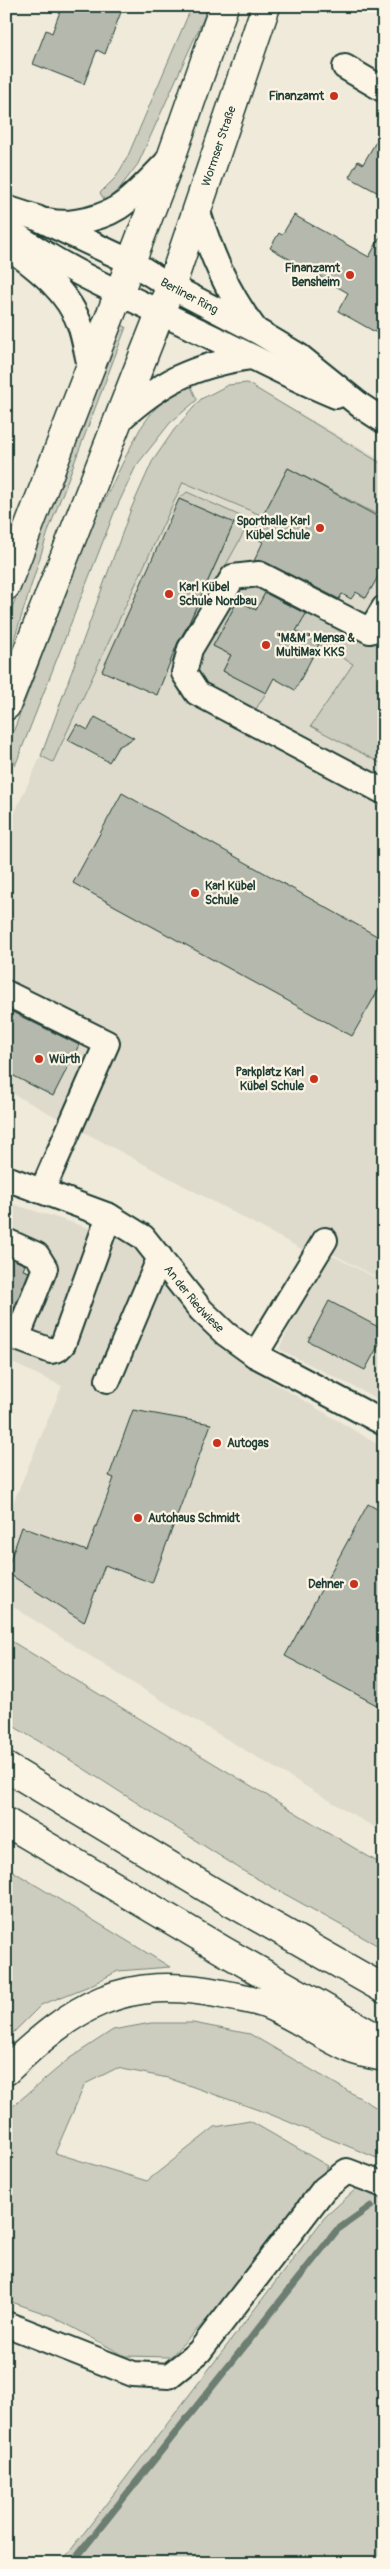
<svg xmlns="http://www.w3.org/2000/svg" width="390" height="2569" font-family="Pangolin,sans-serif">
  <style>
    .built { fill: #dedbcc }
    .green { fill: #cccdbf; stroke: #76857a }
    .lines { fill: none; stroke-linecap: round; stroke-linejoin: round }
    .stream { stroke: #6c7d71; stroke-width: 7 }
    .building { fill: #b5b9ad; stroke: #1f3d34 }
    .minor-casing { stroke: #1f3d34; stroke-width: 28 }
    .major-casing { stroke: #1f3d34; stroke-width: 31 }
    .highway-casing { stroke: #1f3d34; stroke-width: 31 }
    .minor { stroke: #fcf5e5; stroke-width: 24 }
    .major { stroke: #fcf5e5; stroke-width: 28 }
    .highway { stroke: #fcf5e5; stroke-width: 28 }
    .poi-dot { fill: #c8321e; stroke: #fcf5e5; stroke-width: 2 }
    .labels { text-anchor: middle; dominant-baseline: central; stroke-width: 4.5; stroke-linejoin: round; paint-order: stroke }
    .poi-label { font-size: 12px; font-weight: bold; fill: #1f3d34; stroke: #fcf5e5; text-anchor: start }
    .street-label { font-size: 12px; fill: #1f3d34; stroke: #fcf5e5 }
  </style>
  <rect width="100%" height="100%" fill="#efeada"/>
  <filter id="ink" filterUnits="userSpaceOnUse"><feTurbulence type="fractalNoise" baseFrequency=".02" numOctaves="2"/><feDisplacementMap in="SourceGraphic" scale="10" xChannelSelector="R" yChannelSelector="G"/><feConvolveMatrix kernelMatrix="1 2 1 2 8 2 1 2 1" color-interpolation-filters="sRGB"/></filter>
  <g filter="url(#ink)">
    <path class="built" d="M247 383 384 462V1281L310 1242 305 1251 6 1090V831L41 756 131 509 152 462 174 430 201 399 228 385Z
      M6 1202 86 1227 137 1247 187 1308 261 1375 384 1448V1833L131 1682 6 1602V1520L62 1386 6 1360Z
      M325 1252 384 1282V1388L378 1399 279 1349Z"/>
    <path class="green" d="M192 6H209L138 164 119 189 105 201 100 193 116 177 127 158Z
      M122 325 126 327 49 529 6 665V623Z
      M189 382 197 400 170 423 136 466 114 513 15 766 9 743 89 532 126 456 140 429 153 411 176 389Z
      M247 383 384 465V518L288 468 263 516 183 482 53 762 41 756 131 509 152 462 174 430 201 399 228 385Z
      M187 492 247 519V527L171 664 234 523 179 499Z
      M255 581 268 588 256 610 238 600 213 646 231 655 223 671 266 693 254 712 201 684 193 670 238 584Z
      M308 610 384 641V765L311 726 353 664 296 631Z
      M6 1638 384 1866V1949L245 1872 64 1756 6 1722Z
      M6 1867 170 1967 118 1971 89 1986 41 2005 6 2040Z
      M151 2023H193L250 2034 384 2112V2161L267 2113 168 2078 117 2068 85 2084 55 2153 147 2181 215 2127 250 2121 328 2166 238 2288 170 2357 125 2356 52 2316 6 2300V2112L70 2058 113 2030Z
      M357 2188 384 2201V2563H61L325 2217Z"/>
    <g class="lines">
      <path class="stream" d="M72 2563 337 2230 371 2206"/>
    </g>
    <path class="building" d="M62 6H107L121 12 105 54 97 50 84 84 33 64 46 30 52 33Z
      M384 128V196L349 177 358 161 363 164Z
      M294 215 369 257 384 230V337L338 311 348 293 270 248 279 233 282 235Z
      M288 468 384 520V566L366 598 356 592 351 599 342 594 339 599 265 562 254 561 263 542 252 536Z
      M179 499 234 523 188 625 178 642 157 695 102 671Z
      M265 593 306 614 296 631 319 644 295 690 274 678 266 693 223 671 231 655 213 646 238 600 256 610Z
      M95 717 134 738 118 747 109 762 68 740 77 724 88 730Z
      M122 793 384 940V980L352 1036 73 883Z
      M6 1009 79 1045 53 1096 6 1072Z
      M6 1256 25 1265 23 1270 29 1272 9 1321H6Z
      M329 1301 384 1330V1335L365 1370 308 1341Z
      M133 1410 211 1424 152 1583 105 1565 84 1622 6 1572 22 1527 87 1551 114 1478 109 1476Z
      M368 1504 384 1513V1709L285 1656Z"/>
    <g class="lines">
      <defs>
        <g id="minor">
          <path d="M345 67 384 90"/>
          <path id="s1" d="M6 208 37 218 131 262 170 286 257 331 299 356 361 406 384 421"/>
          <path d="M198 212C211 254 227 292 254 328"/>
          <path d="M48 221C71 227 108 217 126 202 142 189 156 173 170 159"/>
          <path d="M6 228C63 270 131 298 195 329 242 351 287 376 336 396"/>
          <path d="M6 245C36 267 69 291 81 328 85 341 87 356 91 369"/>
          <path d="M118 421C162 381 192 366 251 357"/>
          <path d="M384 608 370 631 259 574 233 577 190 649 184 673 197 693 384 792"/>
          <path d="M6 993 107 1043 42 1191"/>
          <path id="s2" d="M6 1178 109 1216 143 1237 201 1310 226 1334 255 1355 384 1423"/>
          <path d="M6 1241 37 1255 45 1268 17 1338"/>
          <path d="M6 1334 51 1351 58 1349 63 1344 109 1216"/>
          <path d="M255 1355 325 1240"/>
          <path d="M108 1380 160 1257"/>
          <path d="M6 2324 133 2374 169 2376 199 2352 324 2189 347 2171 384 2185"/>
        </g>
        <g id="major">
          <path d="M6 586 171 158 224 6"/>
          <path id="s3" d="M6 706 175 275 266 6"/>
        </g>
        <path id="highway" d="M6 1767 215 1893 384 1989
          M6 1822 224 1951 384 2042
          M6 2071C74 2005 124 1974 222 1994 235 1997 250 1999 263 2003 295 2015 323 2037 354 2050 363 2053 374 2055 384 2057"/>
      </defs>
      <use href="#minor" class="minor-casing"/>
      <use href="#major" class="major-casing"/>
      <use href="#highway" class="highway-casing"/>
      <use href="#minor" class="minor"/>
      <use href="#major" class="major"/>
      <use href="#highway" class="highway"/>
    </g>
  </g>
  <g class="poi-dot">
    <circle cx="334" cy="96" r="5"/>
    <circle cx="350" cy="275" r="5"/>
    <circle cx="320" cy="528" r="5"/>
    <circle cx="169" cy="594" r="5"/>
    <circle cx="266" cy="645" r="5"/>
    <circle cx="195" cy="893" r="5"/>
    <circle cx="39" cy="1059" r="5"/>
    <circle cx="314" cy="1079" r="5"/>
    <circle cx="217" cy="1443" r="5"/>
    <circle cx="138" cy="1518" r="5"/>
    <circle cx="354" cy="1584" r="5"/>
  </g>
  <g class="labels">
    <g class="poi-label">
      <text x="324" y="96" text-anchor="end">Finanzamt</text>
      <text x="340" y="268" text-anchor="end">Finanzamt<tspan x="340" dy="14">Bensheim</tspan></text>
      <text x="310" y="521" text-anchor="end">Sporthalle Karl<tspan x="310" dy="14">Kübel Schule</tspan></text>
      <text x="179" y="587">Karl Kübel<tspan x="179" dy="14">Schule Nordbau</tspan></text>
      <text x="276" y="638">"M&amp;M" Mensa &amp;<tspan x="276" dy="14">MultiMax KKS</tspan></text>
      <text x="205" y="886">Karl Kübel<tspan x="205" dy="14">Schule</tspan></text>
      <text x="49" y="1059">Würth</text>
      <text x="304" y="1072" text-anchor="end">Parkplatz Karl<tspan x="304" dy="14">Kübel Schule</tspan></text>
      <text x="227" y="1443">Autogas</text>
      <text x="148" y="1518">Autohaus Schmidt</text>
      <text x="344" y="1584" text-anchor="end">Dehner</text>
    </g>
    <g class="street-label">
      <text stroke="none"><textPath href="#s3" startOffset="599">Wormser Straße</textPath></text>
      <text stroke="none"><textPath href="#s1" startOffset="204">Berliner Ring</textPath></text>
      <text stroke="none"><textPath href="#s2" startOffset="230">An der Riedwiese</textPath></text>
    </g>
  </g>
  <rect width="390" height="2569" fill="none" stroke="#fcf5e5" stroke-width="25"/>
  <rect x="12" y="12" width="365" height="2544" fill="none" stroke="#1f3d34" stroke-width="2" filter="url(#ink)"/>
</svg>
